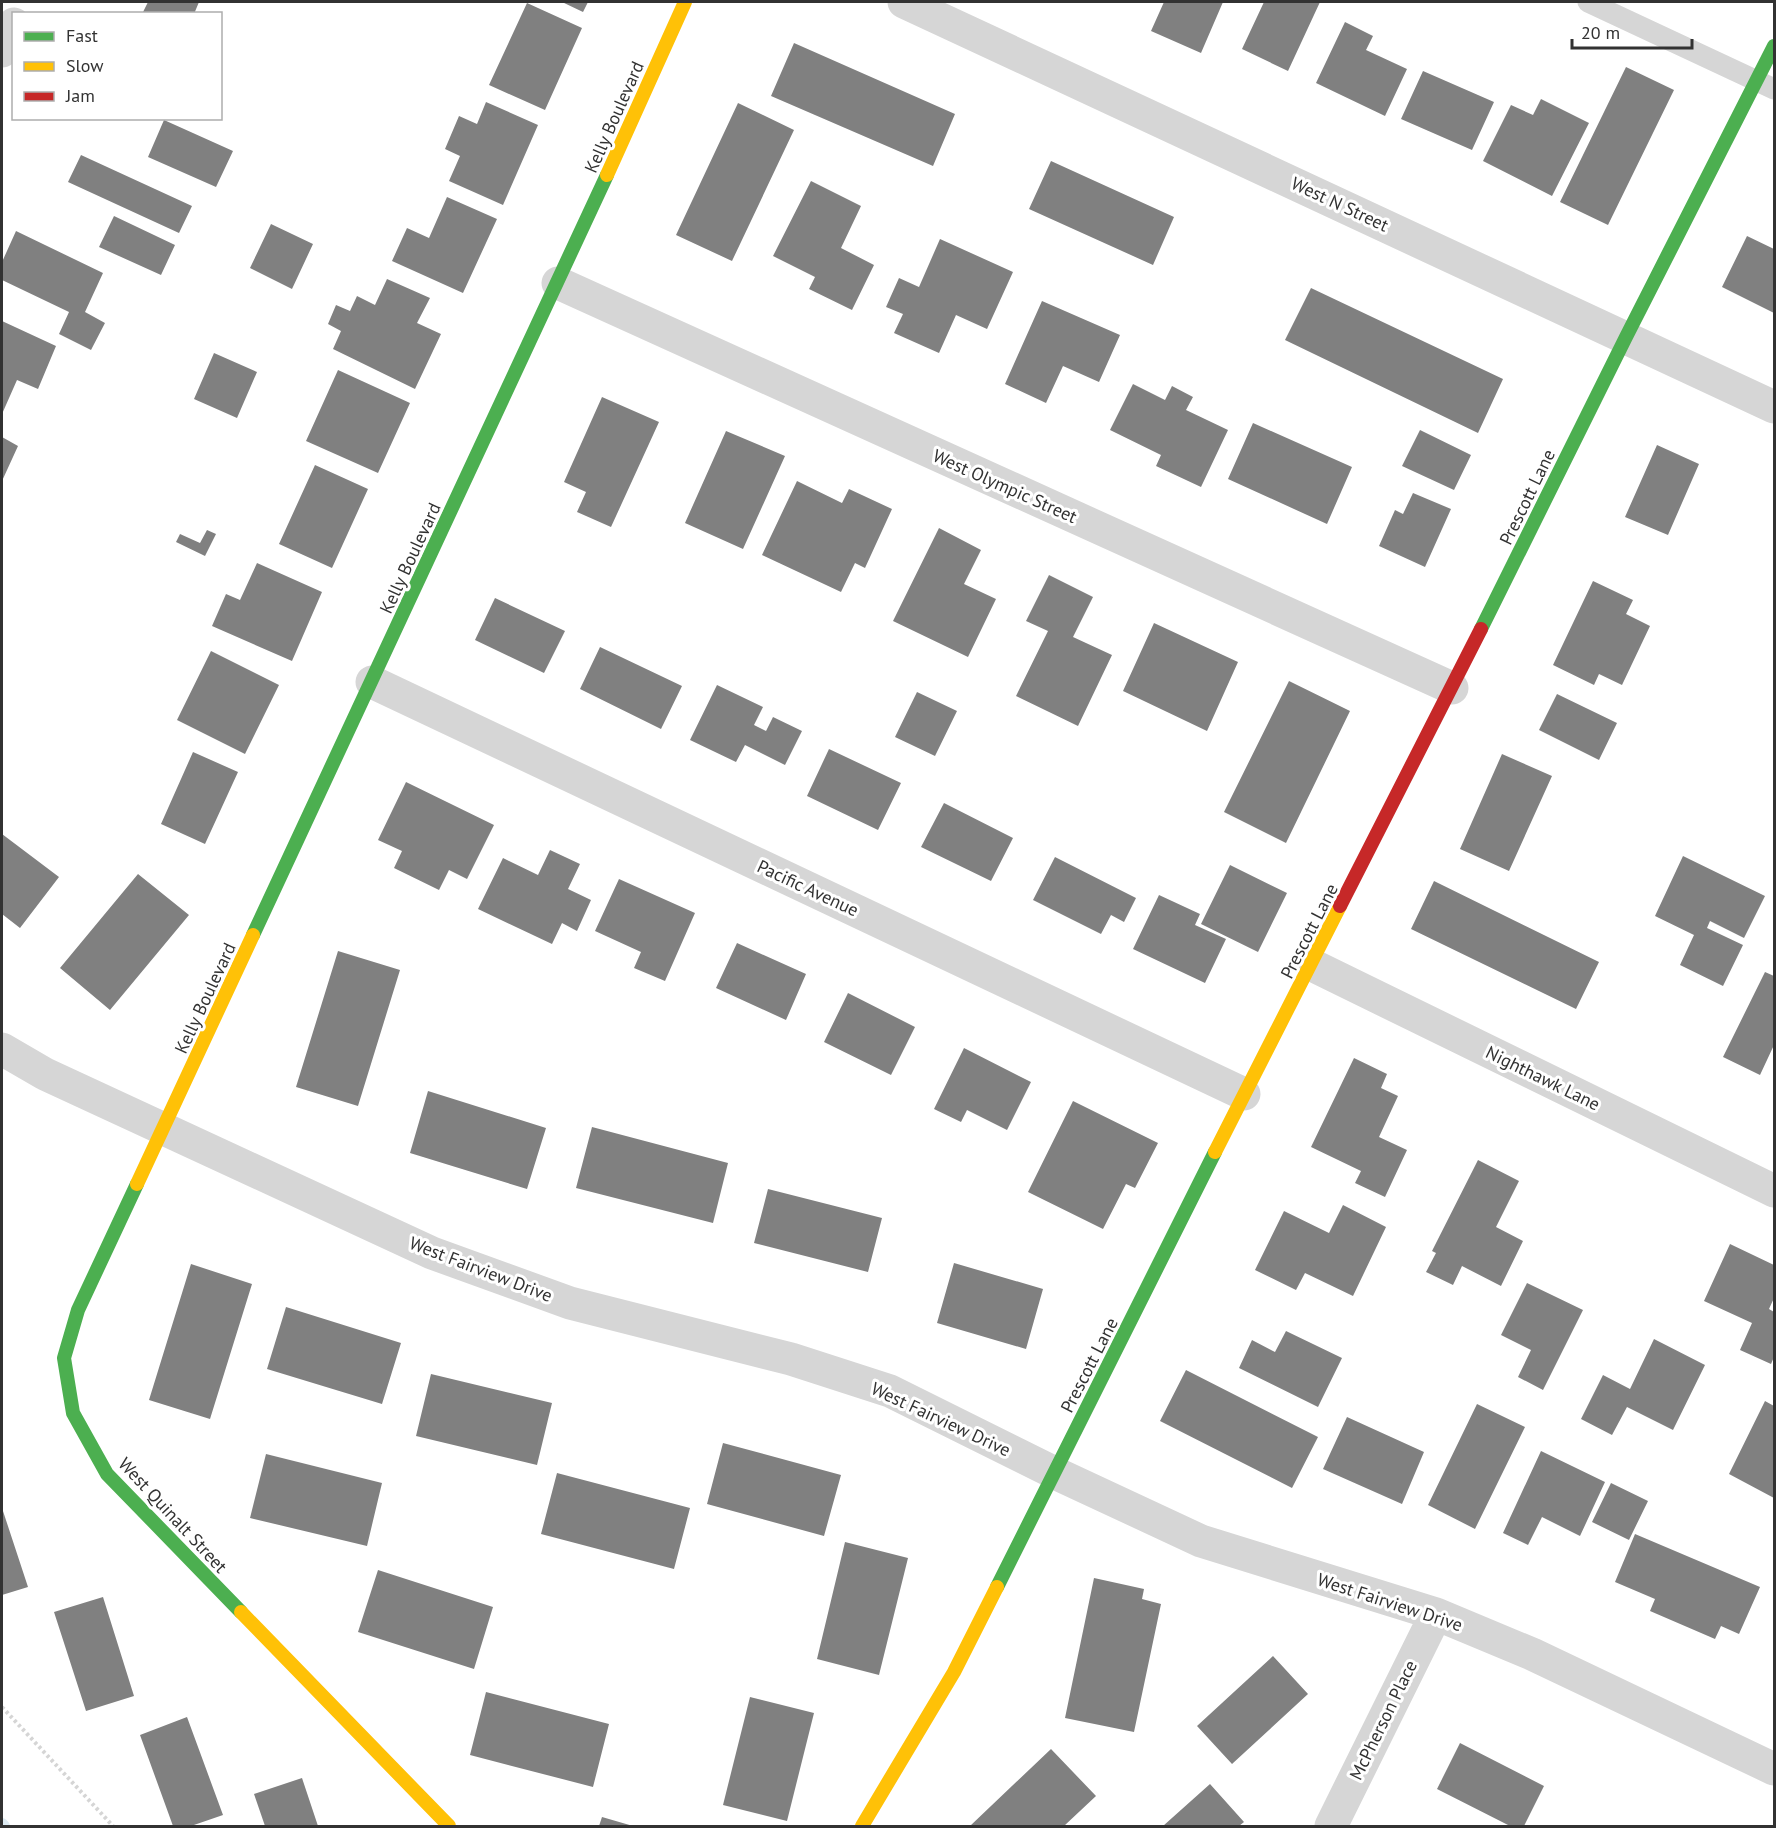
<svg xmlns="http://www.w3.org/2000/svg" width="1776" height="1828" font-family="'PT Sans',sans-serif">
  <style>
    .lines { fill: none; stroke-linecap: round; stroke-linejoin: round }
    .stream { stroke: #ddebf2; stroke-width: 12 }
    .building { fill: #808080 }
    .path { stroke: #d5d5d5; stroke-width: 4; stroke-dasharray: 3 3; stroke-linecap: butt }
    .lane { stroke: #d6d6d6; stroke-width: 21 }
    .street { stroke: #d6d6d6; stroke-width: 33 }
    .fast { stroke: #4caf50; stroke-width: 14 }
    .slow { stroke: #ffc107; stroke-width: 14 }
    .jam { stroke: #c62828; stroke-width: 14 }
    .labels { text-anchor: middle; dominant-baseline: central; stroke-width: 6; stroke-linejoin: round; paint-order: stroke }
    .street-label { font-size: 18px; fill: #323232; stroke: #fff }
  </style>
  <rect width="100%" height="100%" fill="#fff"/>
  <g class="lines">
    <path class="stream" d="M2 1824 4 1826"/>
  </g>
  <path class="building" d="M148 2H199L194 14H142Z
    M562 2H588L583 12Z
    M1164 2H1223L1201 53 1151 31Z
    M1264 2H1320L1288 71 1242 49Z
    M527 3 582 28 545 110 489 85Z
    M1345 22 1373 36 1366 50 1407 69 1385 116 1316 83Z
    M794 43 955 114 933 166 771 96Z
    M1626 67 1674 90 1608 225 1560 202Z
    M1423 71 1494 102 1472 150 1401 119Z
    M1541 99 1589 123 1552 196 1483 161 1511 105 1533 115Z
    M486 102 538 125 503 205 449 181 460 156 445 149 459 116 477 124Z
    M738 103 794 130 732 261 676 235Z
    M164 120 233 151 216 187 148 157Z
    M81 155 192 206 179 233 68 182Z
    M1051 161 1174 217 1153 265 1029 209Z
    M811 181 861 206 841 248 874 265 852 310 809 289 815 277 773 256Z
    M447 197 497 219 463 293 392 261 407 228 429 238Z
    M114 216 175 245 161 275 99 247Z
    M271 224 313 244 292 289 250 268Z
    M16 231 103 273 85 312 105 323 91 350 59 334 69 312 2 280V262Z
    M1747 236 1774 249V313L1722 287Z
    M940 239 1013 272 987 329 956 315 939 353 894 333 903 314 886 307 899 278 919 287Z
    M387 279 430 298 417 323 441 334 415 389 333 349 341 331 328 324 336 305 350 311 357 296 375 305Z
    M1311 288 1503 379 1478 433 1285 340Z
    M1042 301 1120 335 1099 382 1063 366 1046 403 1005 384Z
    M2 321 56 346 38 389 17 380 2 414Z
    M214 353 257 372 237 418 194 399Z
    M338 370 410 403 378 473 306 441Z
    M1133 384 1165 400 1172 386 1193 397 1186 410 1228 430 1201 487 1156 466 1161 455 1110 430Z
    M602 397 659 422 611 527 577 512 586 492 564 482Z
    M1253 423 1352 467 1327 524 1228 479Z
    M1420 430 1471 455 1454 490 1402 466Z
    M726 431 785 456 743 549 685 523Z
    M2 437 18 446 2 481Z
    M1657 445 1699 464 1668 535 1625 517Z
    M315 465 368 489 332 568 279 544Z
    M797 481 842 503 849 489 892 509 865 568 855 563 841 592 762 555Z
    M1413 493 1451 509 1425 567 1379 546 1395 510 1403 514Z
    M939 528 981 550 964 584 996 599 968 657 893 621Z
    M207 530 216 534 205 556 176 542 180 534 200 543Z
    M257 563 322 592 292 661 212 626 226 594 240 600Z
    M1049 575 1093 597 1073 637 1112 655 1078 726 1016 696 1048 631 1026 621Z
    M1593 581 1633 600 1626 614 1650 626 1622 685 1599 674 1594 685 1553 665Z
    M495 598 565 631 544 673 475 640Z
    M1154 623 1238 662 1207 731 1123 691Z
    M600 647 682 686 661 729 580 689Z
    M211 651 279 685 245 754 177 720Z
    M1289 681 1350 711 1286 843 1224 812Z
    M717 685 763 707 754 725 766 731 773 717 802 731 785 765 745 745 736 762 690 740Z
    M917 692 957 711 935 756 895 737Z
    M1557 694 1617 723 1599 760 1539 730Z
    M829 749 901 783 878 830 807 796Z
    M193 752 238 772 205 844 161 824Z
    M1502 754 1552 776 1509 871 1460 849Z
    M406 782 494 825 467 879 449 870 439 890 394 868 402 851 378 840Z
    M944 803 1013 838 991 881 921 847Z
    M2 834 59 877 20 928 2 914Z
    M550 850 580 864 568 889 591 900 577 931 562 923 552 944 478 909 503 858 538 875Z
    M1683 856 1765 896 1744 938 1710 921 1707 928 1743 945 1723 986 1680 965 1694 935 1655 916Z
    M1055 857 1136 898 1124 922 1111 915 1101 934 1033 900Z
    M1230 865 1287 893 1258 952 1201 924Z
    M138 874 189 915 110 1010 60 968Z
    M619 879 695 913 665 981 634 968 641 952 595 931Z
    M1434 881 1599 962 1576 1009 1411 929Z
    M1159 895 1200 914 1195 925 1226 939 1205 983 1133 949Z
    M737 943 806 974 786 1020 716 988Z
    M338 951 400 970 358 1106 296 1087Z
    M1765 972 1774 976V1045L1760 1075 1723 1057Z
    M848 993 915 1027 891 1075 824 1042Z
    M964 1048 1031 1082 1007 1130 967 1110 961 1122 934 1109Z
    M1354 1058 1387 1074 1381 1088 1398 1096 1379 1137 1407 1150 1385 1197 1355 1183 1361 1171 1311 1147Z
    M428 1091 546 1128 527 1189 410 1153Z
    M1073 1101 1158 1143 1135 1188 1126 1184 1103 1229 1028 1192Z
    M592 1127 728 1163 713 1223 576 1188Z
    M1478 1160 1519 1181 1496 1227 1523 1241 1501 1286 1462 1266 1453 1285 1426 1272 1436 1253 1432 1251Z
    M768 1189 882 1218 868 1272 754 1243Z
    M1343 1205 1386 1227 1353 1296 1305 1273 1296 1290 1255 1270 1284 1211 1329 1233Z
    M1730 1244 1774 1265V1298L1769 1309 1774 1312V1357L1771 1364 1740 1350 1752 1323 1704 1301Z
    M954 1263 1043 1289 1026 1349 937 1323Z
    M191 1264 252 1284 210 1419 149 1400Z
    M1527 1283 1583 1310 1543 1390 1518 1377 1531 1350 1501 1335Z
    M286 1307 401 1343 382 1404 267 1369Z
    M1286 1331 1342 1358 1318 1407 1239 1368 1252 1340 1275 1352Z
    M1654 1339 1705 1365 1673 1430 1627 1407 1612 1435 1581 1419 1603 1375 1630 1389Z
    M1186 1370 1318 1437 1292 1488 1160 1421Z
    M431 1374 552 1403 537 1465 416 1436Z
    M1765 1401 1774 1406V1498L1729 1474Z
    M1477 1404 1525 1427 1475 1529 1428 1505Z
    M1347 1417 1424 1452 1402 1504 1323 1469Z
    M723 1443 841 1475 824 1536 707 1504Z
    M1541 1451 1605 1482 1580 1536 1542 1517 1528 1545 1503 1533Z
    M266 1454 382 1483 367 1546 250 1518Z
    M557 1473 690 1508 674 1569 541 1534Z
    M1611 1483 1648 1501 1629 1540 1592 1522Z
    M2 1508 28 1587 2 1595Z
    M1635 1534 1760 1587 1739 1634 1721 1626 1715 1639 1650 1611 1655 1599 1615 1582Z
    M845 1542 908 1558 879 1675 817 1659Z
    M378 1570 493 1607 474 1669 358 1632Z
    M1094 1578 1144 1589 1142 1599 1161 1604 1134 1732 1065 1718Z
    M103 1597 134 1696 86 1711 54 1612Z
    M1273 1656 1308 1694 1232 1764 1197 1726Z
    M486 1692 609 1724 593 1787 470 1755Z
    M750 1697 814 1713 787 1821 723 1805Z
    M187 1717 223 1815 191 1826H173L140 1735Z
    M1460 1743 1544 1786 1524 1826H1510L1437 1789Z
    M1051 1749 1096 1796 1064 1826H970Z
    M302 1778 318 1826H265L254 1794Z
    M1210 1784 1244 1822 1239 1826H1163Z
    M602 1817 633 1826H599Z"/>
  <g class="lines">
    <path class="path" d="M2 1707 113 1826"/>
    <path class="lane" d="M1588 2 1774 89"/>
    <path class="street" d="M904 2 1774 407
      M2 51 14 24
      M558 283 1452 688
      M372 682 1244 1094
      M1312 965 1774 1191
      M2 1049 45 1074 432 1253 570 1303 791 1359 890 1391 1055 1473 1201 1541 1436 1614 1532 1654 1774 1769
      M1331 1826 1436 1614"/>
    <path class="fast" d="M1481 629 1626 337 1774 46
      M253 935 607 175
      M137 1184 78 1310 64 1358 73 1413 107 1474 241 1612
      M997 1587 1215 1152"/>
    <path class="slow" d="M607 175 685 2
      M1215 1152 1340 906
      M137 1184 253 935
      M241 1612 449 1826
      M862 1826 954 1672 997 1587"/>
    <path class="jam" d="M1340 906 1481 629"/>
  </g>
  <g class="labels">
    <g class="street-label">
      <text transform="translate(614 117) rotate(-66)">Kelly Boulevard</text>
      <text transform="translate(1340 204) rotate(25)">West N Street</text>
      <text transform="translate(1005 486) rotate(24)">West Olympic Street</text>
      <text transform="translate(1527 497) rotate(-64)">Prescott Lane</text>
      <text transform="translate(410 558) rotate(-65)">Kelly Boulevard</text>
      <text transform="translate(808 888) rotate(25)">Pacific Avenue</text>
      <text transform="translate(1309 931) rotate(-63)">Prescott Lane</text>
      <text transform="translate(205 998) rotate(-65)">Kelly Boulevard</text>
      <text transform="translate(1543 1078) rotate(26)">Nighthawk Lane</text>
      <text transform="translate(481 1269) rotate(21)">West Fairview Drive</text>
      <text transform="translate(1089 1365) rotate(-63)">Prescott Lane</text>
      <text transform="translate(941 1419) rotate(25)">West Fairview Drive</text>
      <text transform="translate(173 1515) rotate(47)">West Quinalt Street</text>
      <text transform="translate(1390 1602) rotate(18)">West Fairview Drive</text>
      <text transform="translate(1383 1720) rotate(-64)">McPherson Place</text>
    </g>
  </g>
  <rect width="1776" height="1828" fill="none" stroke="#323232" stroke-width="6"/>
  <rect x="12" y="12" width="210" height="108" fill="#ffffff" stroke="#adadad" stroke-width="1.5"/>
  <rect x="24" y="32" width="30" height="9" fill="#4caf50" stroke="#adadad" stroke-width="1.5"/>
  <text x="66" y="42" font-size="18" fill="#323232">Fast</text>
  <rect x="24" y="62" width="30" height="9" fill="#ffc107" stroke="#adadad" stroke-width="1.5"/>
  <text x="66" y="72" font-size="18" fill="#323232">Slow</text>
  <rect x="24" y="92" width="30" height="9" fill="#c62828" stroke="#adadad" stroke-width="1.5"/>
  <text x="66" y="102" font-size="18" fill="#323232">Jam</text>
  <path d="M1572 39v9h120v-9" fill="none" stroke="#323232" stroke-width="3"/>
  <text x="1581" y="39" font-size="18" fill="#323232" stroke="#ffffff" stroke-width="4.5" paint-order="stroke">20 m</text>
</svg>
